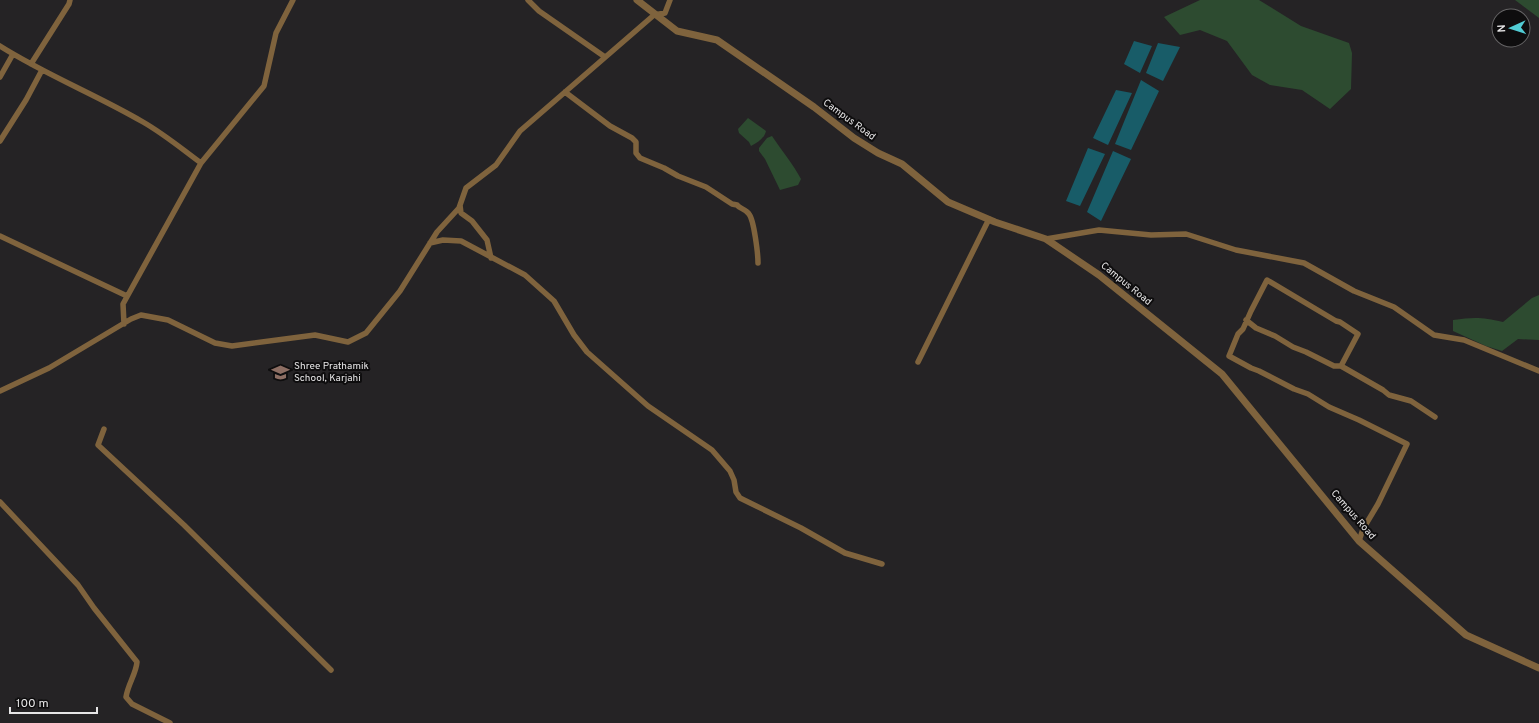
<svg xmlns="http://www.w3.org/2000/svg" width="1539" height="723" font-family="Overpass,sans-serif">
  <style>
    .green { fill: #2d4b30 }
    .water { fill: #185c68 }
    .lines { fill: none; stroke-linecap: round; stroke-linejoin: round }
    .minor { stroke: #7f633d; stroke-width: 5.5 }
    .tertiary { stroke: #7f633d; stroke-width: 7 }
    .labels { text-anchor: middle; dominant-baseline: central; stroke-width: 4; stroke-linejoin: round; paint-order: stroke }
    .street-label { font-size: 10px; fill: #e7e6e7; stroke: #0e0d0e }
    .poi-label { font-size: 10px; fill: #e7e6e7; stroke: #0e0d0e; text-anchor: start }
  </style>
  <rect width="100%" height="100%" fill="#252325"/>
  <path class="green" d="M1200 0H1259L1301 26 1349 43 1352 53 1351 89 1330 109 1302 90 1270 85 1252 75 1227 41 1200 30 1180 35 1164 17Z
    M1515 0H1539V18Z
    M748 118 766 131C764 139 758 142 751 146L749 142 739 133 738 129Z
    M772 136C782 151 793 164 801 179L798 185 780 190 765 159 759 151V148L767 138Z
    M1539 295V340L1518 339 1502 351 1486 346 1453 331V320C1474 317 1482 317 1503 322L1532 298Z"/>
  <path class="water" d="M1134 41 1152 46 1140 73 1124 64Z
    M1158 43 1180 47 1163 81 1146 73Z
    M1141 80 1159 91 1131 150 1115 144Z
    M1116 90 1132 93 1108 145 1093 138Z
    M1088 148 1105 154 1080 206 1066 201Z
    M1113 151 1131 159 1101 221 1087 212Z"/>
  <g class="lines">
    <path class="minor" d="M528 0 539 11 605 57
      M0 46C46 75 97 95 143 122 164 134 182 149 201 163
      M31 64 69 4 70 0
      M0 77 13 54
      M565 92 610 126 632 138 636 142V153L640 158 664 168 678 176 706 187 732 204 737 205C740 209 746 209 749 214 754 220 758 254 758 263
      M0 141 26 100 42 70
      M460 205 461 213 472 221 487 240 491 258
      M0 236 127 296
      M1046 239 1099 230 1151 235 1186 234 1236 250 1304 263 1354 291 1394 307 1434 335 1464 340 1539 371
      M430 243 443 240 461 241 525 275 554 301 574 335 587 352 648 406 712 450 730 471 734 480 736 492 740 498 801 528 845 553 882 564
      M1246 320 1256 328 1275 336 1293 347 1306 352 1334 366H1341
      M124 324 123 304 201 163 264 86 276 33 293 0
      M918 362 989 219
      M0 391 49 368 131 319 141 315 168 320 215 343 232 346 315 335 348 342 366 333 400 291 437 232 459 208 466 188 496 165 520 131 654 15 665 13 670 0
      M104 429 98 445 184 525 331 670
      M0 502 78 585 94 608 137 662C136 674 128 684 126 697L132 704 170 723
      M1359 541 1363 529 1378 504 1407 444 1359 420 1329 407 1308 394 1294 389 1259 371 1251 368 1229 356 1238 334 1243 329 1251 311 1267 280 1336 321 1340 322 1358 334 1341 366 1383 390 1389 395 1411 401 1435 417"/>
    <path class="tertiary" d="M637 0 677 31 717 40 814 107 854 138 878 153 902 164 948 202 995 222 1046 239 1099 275 1222 374 1359 541 1466 635 1539 668"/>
  </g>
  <defs>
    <symbol id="school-bare" viewBox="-9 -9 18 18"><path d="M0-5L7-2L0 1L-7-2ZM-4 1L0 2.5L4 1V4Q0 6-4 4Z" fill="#8d6e63" stroke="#0e0d0e" stroke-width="2.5" paint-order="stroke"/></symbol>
  </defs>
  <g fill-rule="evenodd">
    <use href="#school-bare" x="268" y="360" width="25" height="25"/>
  </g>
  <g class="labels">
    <g class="street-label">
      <text transform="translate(849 120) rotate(36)">Campus Road</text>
      <text transform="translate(1126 284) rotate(39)">Campus Road</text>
      <text transform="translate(1353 515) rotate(49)">Campus Road</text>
    </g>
    <g class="poi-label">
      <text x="294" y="366">Shree Prathamik<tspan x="294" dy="12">School, Karjahi</tspan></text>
    </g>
  </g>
  <g transform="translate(1511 28) rotate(267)"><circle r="19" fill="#0e0d0e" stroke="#656465"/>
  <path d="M0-3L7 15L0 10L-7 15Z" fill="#51ccd4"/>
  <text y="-6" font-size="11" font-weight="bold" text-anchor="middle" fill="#e7e6e7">N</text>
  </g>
  <path d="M10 707v6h87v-6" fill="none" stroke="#e7e6e7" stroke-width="2"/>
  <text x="16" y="707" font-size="12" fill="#e7e6e7" stroke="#0e0d0e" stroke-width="3" paint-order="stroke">100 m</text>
</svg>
